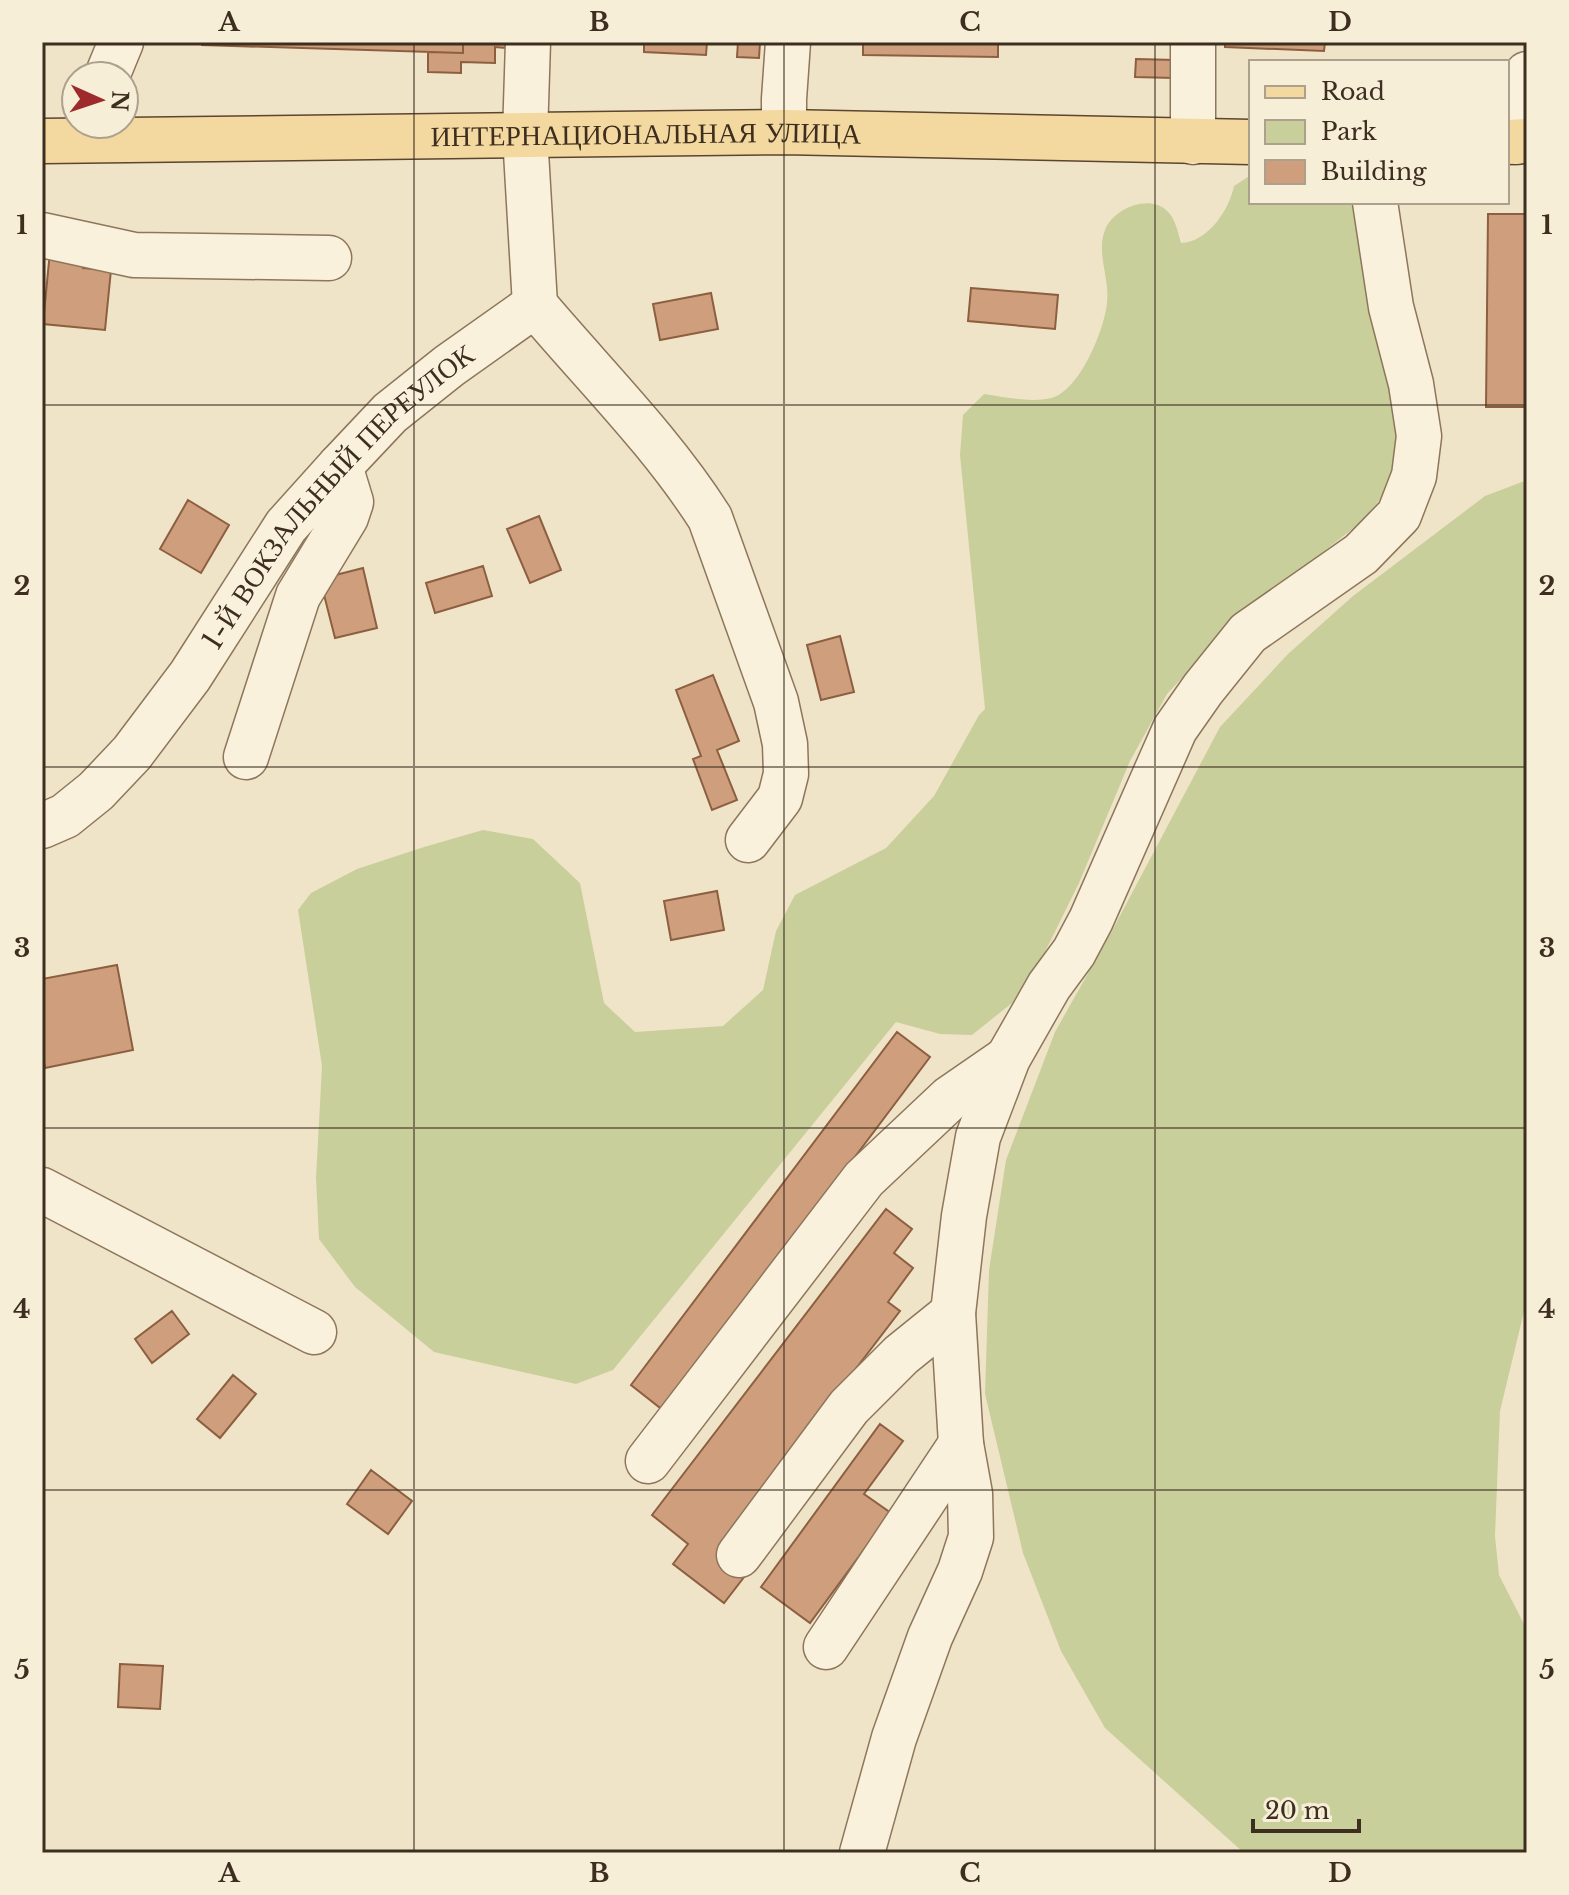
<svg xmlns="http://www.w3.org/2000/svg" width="1569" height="1895" font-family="'Libre Baskerville',serif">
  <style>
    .green { fill: #c9cf9b }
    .building { fill: #cf9f7d; stroke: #8d5f41; stroke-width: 2 }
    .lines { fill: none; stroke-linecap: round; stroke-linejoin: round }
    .minor-casing { stroke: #8d765c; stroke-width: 47 }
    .major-casing { stroke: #5b4430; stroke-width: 47 }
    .minor { stroke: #faf1dc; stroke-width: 44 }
    .major { stroke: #f3d9a0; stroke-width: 44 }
    .grid { fill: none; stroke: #3d2e20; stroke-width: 2; stroke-opacity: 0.55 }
    .labels { text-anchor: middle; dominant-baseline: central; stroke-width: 7; stroke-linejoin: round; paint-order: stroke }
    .street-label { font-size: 28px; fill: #3d2e20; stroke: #f7eed8 }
    .neatline { fill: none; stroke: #3d2e20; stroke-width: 3 }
    .grid-label { font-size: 26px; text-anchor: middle; font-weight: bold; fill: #3d2e20 }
  </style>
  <rect width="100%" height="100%" fill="#f0e4c8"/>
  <path class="green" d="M1251 175V202H1351L1392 391 1397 453 1393 482 1365 519 1234 622 1167 694 1130 761 1079 883 1043 956 1012 1003 972 1035 940 1034 896 1022 613 1370 576 1384 434 1352 355 1287 319 1239 316 1178 322 1066 298 910 311 893 357 869 424 847 483 830 533 839 580 883 604 1003 635 1032 723 1026 763 990 776 931 795 895 886 848 934 796 979 715 985 709 960 455 963 415 984 394C1006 397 1029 403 1051 398 1079 392 1105 329 1107 302 1110 280 1096 252 1105 230 1113 209 1148 194 1166 210 1175 217 1178 232 1181 243 1208 242 1229 210 1234 186Z
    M1527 480V1299L1500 1411 1495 1536 1499 1575 1527 1630V1853H1244L1105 1728 1061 1651 1023 1553 985 1394 989 1270 1006 1160 1055 1032 1114 927 1220 727 1288 654 1353 596 1485 496Z"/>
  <path class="building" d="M202 42H463V53L202 45Z
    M463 42H505V48L495 47V63L461 62V73L428 72V52L463 53Z
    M644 42H707L706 55 644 52Z
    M738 42H760L759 58 737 57Z
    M863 42H998V57L863 55Z
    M1225 42H1325L1324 51 1225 47Z
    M1136 59 1175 60 1174 78 1135 77Z
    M1488 214H1527V407H1486Z
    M50 251 84 254 83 268 111 270 105 330 43 324Z
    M971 288 1058 295 1055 329 968 321Z
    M711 293 718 329 660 340 653 304Z
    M188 500 229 525 201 573 160 549Z
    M539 516 561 570 530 583 507 529Z
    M483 566 492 596 435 613 426 583Z
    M363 568 377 628 335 638 320 579Z
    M840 636 854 692 821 700 807 645Z
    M713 675 739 741 717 750 737 800 712 810 693 759 701 756 676 690Z
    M717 891 724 930 671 940 664 901Z
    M117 965 133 1050 45 1068 42 1050V979Z
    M897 1032 930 1057 664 1411 631 1385Z
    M886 1209 912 1229 894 1253 913 1268 888 1302 900 1311 718 1549 748 1572 724 1603 673 1564 688 1544 652 1515Z
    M172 1311 189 1334 152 1363 135 1339Z
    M233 1375 256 1394 220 1438 197 1419Z
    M880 1424 903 1441 864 1494 891 1513 810 1623 761 1587Z
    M371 1470 412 1501 388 1534 347 1504Z
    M120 1664 163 1666 160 1709 118 1707Z"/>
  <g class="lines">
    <defs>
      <g id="minor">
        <path d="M1193 42V142"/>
        <path d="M107 76 121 42"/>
        <path d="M784 132V99L788 42"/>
        <path d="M1516 142 1517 103 1527 74"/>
        <path d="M42 235 134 255 329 258"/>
        <path d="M535 305C594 375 661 441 710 518L776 702 785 744 786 774 780 798 748 840"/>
        <path d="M246 757 298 596 346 517 351 502 340 466"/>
        <path id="s1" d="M42 826 65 816 96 791 132 753 190 676 286 526 340 466 390 413 449 366 535 305 525 135 528 42"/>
        <path d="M42 1190 314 1332"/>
        <path d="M648 1461 864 1179 950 1098 1008 1058"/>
        <path d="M739 1555 849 1407 901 1355 953 1313"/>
        <path d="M826 1647 961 1444"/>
        <path d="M862 1853 894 1738 930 1637 960 1571 971 1537 970 1494 961 1444 953 1313 964 1216 978 1137 1008 1058 1049 986 1074 952 1091 920 1175 729 1203 689 1248 633 1361 554 1399 515 1414 476 1419 436 1411 384 1391 307 1375 202"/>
      </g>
      <g id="major">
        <path id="s2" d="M42 141 784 132 1251 142"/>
        <path d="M1507 142 1527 141"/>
      </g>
    </defs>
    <use href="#minor" class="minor-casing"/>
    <use href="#major" class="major-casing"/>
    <use href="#minor" class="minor"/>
    <use href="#major" class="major"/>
  </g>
  <path class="grid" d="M414 42V1853M784 42V1853M1155 42V1853M42 405H1527M42 767H1527M42 1128H1527M42 1490H1527"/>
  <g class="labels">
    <g class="street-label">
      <text stroke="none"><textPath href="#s2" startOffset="604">ИНТЕРНАЦИОНАЛЬНАЯ УЛИЦА</textPath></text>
      <text stroke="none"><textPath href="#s1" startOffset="448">1-Й ВОКЗАЛЬНЫЙ ПЕРЕУЛОК</textPath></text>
    </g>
  </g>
  <rect width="1569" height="1895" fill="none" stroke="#f7eed8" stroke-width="88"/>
  <rect x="1249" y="60" width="260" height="144" fill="#f7eed8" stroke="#ada18e" stroke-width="2"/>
  <rect x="1265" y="86" width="40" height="12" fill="#f3d9a0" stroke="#ada18e" stroke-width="2"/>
  <text x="1321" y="100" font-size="24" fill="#3d2e20">Road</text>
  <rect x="1265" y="120" width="40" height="24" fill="#c9cf9b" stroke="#ada18e" stroke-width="2"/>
  <text x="1321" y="140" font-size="24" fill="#3d2e20">Park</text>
  <rect x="1265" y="160" width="40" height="24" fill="#cf9f7d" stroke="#ada18e" stroke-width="2"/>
  <text x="1321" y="180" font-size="24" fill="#3d2e20">Building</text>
  <g transform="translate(100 100) rotate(93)"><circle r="38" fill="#f7eed8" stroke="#ada18e" stroke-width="2"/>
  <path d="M0-6L14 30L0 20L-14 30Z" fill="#9e2a2b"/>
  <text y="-12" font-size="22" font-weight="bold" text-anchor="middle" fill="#3d2e20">N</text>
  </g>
  <path d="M1253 1819v12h106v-12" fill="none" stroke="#3d2e20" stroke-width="4"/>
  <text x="1265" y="1819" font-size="24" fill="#3d2e20" stroke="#f7eed8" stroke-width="6" paint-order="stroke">20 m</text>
  <rect x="44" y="44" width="1481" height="1807" class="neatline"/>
  <g class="grid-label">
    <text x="229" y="31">A</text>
    <text x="599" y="31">B</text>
    <text x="970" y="31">C</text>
    <text x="1340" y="31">D</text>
    <text x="22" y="234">1</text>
    <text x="1547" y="234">1</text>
    <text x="22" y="595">2</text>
    <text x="1547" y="595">2</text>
    <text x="22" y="957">3</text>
    <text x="1547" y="957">3</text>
    <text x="22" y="1318">4</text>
    <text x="1547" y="1318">4</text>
    <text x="22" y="1679">5</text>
    <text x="1547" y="1679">5</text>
    <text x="229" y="1882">A</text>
    <text x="599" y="1882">B</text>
    <text x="970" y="1882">C</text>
    <text x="1340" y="1882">D</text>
  </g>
</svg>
